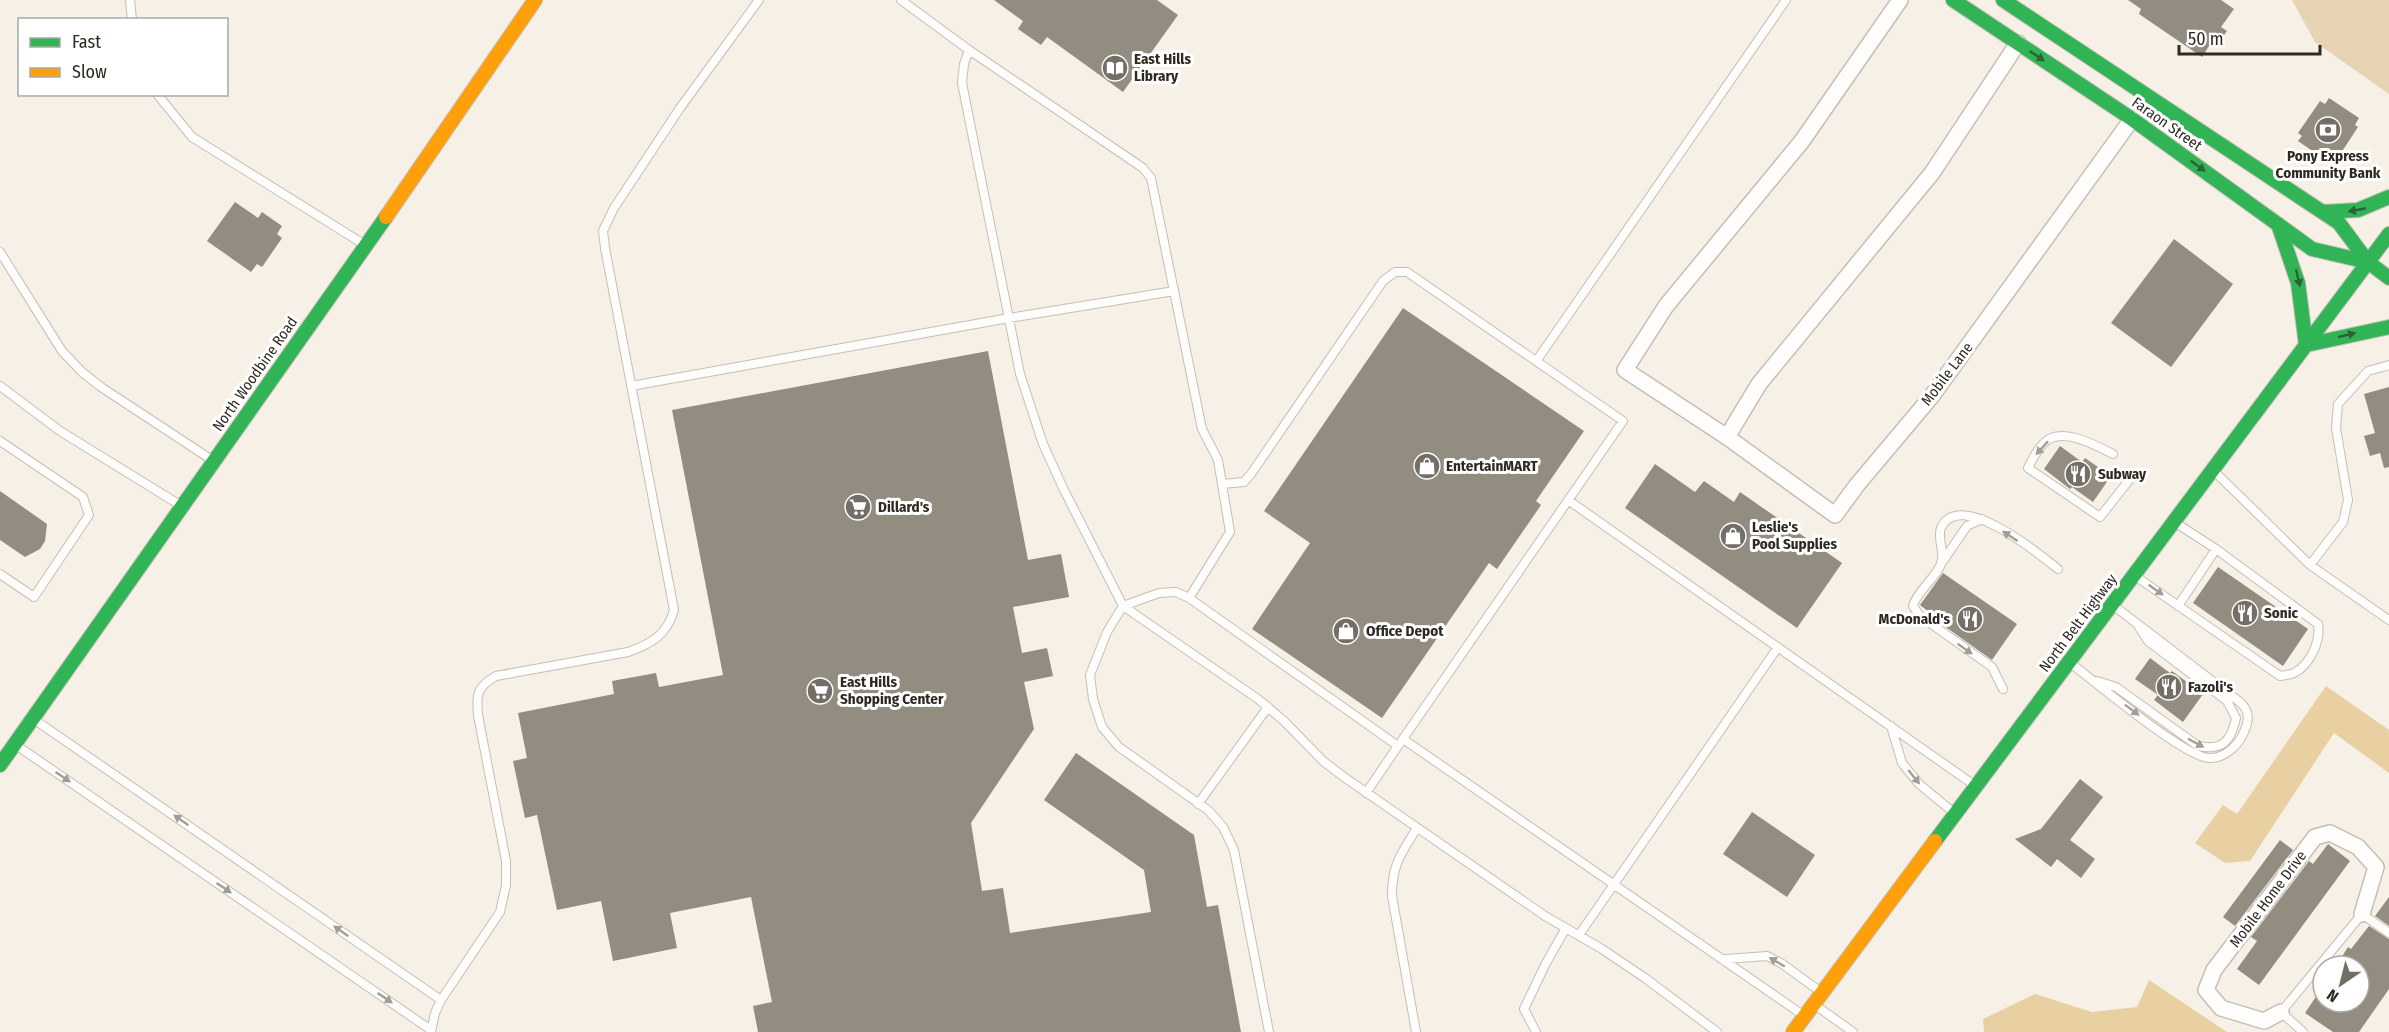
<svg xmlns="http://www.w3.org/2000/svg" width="2389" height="1032" font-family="'Fira Sans Condensed',sans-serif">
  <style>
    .green { fill: #e6d4b4 }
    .forest { fill: #e8d0a2 }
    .building { fill: #938c80 }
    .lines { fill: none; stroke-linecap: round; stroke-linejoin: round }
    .lane-casing { stroke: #c4bfb6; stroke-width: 10 }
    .street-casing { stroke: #c4bfb6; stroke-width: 18 }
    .fast-casing { stroke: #c4bfb6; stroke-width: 16 }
    .slow-casing { stroke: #c4bfb6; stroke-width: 16 }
    .lane { stroke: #fefdfb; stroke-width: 8 }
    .street { stroke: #fefdfb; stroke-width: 15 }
    .fast { stroke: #30b455; stroke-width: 14 }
    .slow { stroke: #ff9f0a; stroke-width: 14 }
    .oneway { fill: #2f6136 }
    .oneway2 { fill: #a09e99 }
    .labels { text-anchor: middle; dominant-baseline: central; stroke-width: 6; stroke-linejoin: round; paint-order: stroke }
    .poi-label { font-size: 15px; font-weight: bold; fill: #2e2921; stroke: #fff; text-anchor: start }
    .street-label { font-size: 15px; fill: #2e2921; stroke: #fff }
  </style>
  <rect width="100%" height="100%" fill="#f6f0e6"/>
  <path class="green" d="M2292 0H2389V94L2315 42Z"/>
  <path class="forest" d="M2326 686 2389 730V773L2334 733 2250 861 2225 863 2195 843 2223 805 2237 814Z
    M2149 980 2227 1032H1984L1983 1019 2035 994 2092 1012 2137 1007Z"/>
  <path class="building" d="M994 0H1157L1178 15 1123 92 1047 37 1041 45 1018 29 1023 21Z
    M2128 0H2221L2234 9 2221 27 2227 31 2218 43 2213 40 2202 57 2139 14 2141 9Z
    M2329 98 2359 118 2355 125 2358 127 2337 159 2331 155 2327 161 2298 141 2302 136 2298 133 2320 101 2325 104Z
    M235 202 258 218 262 212 282 226 277 234 282 238 262 267 257 264 251 272 207 241Z
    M2174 239 2233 284 2171 367 2111 323Z
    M1403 308 1584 431 1536 501 1541 505 1497 569 1489 563 1382 718 1252 629 1310 543 1264 511Z
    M988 351 1028 560 1061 554 1069 597 1013 607 1022 653 1047 648 1053 676 1024 682 1034 729 971 823 982 891 1003 888 1010 933 1151 912 1144 870 1044 800 1076 753 1194 835 1207 907 1218 905 1241 1032H758L753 1006 772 1002 751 897 670 913 677 948 613 961 601 901 557 910 537 815 525 818 513 761 527 758 518 713 614 694 612 681 656 673 659 687 723 675 672 410Z
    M2389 387V467L2384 468 2380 453 2370 456 2364 436 2375 433 2364 394Z
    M2060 446 2082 462 2085 458 2111 476 2093 502 2072 487 2070 489 2044 469Z
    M1655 464 1695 492 1704 481 1734 502 1740 492 1842 563 1797 628 1625 508Z
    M0 491 47 524 45 541 40 549 25 557 0 540Z
    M2218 567 2308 629 2283 666 2193 603Z
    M1943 573 2017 624 1992 660 1933 618 1934 616 1920 605Z
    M2150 658 2170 673 2172 671 2203 694 2183 722 2154 700 2158 695 2135 679Z
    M2080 779 2103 797 2070 840 2095 859 2081 878 2057 859 2051 867 2015 839 2041 829Z
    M1752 812 1815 855 1787 897 1723 854Z
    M2280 840 2293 850 2235 926 2223 917Z
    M2328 844 2350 861 2259 985 2237 969 2257 941 2251 937 2309 861 2313 864Z
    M2389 897V926L2375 916Z
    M2369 926 2389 939V989L2359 1032H2333L2305 1013 2323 986V1002H2359V966H2336L2348 947 2351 949Z"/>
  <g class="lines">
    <defs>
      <path id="lane" d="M130 0 132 20
        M901 0 969 50 964 64 962 83 1020 374 1043 444 1063 488 1123 606 1258 699 1284 721 1323 761 1344 777 1545 916 1602 949 1645 978 1717 1032
        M969 50 1143 168 1151 178 1202 429 1218 460 1230 532 1189 598 1176 592 1159 593 1123 606 1107 632 1090 675 1093 699 1102 727 1119 747 1208 810 1223 827 1234 850 1269 1032
        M157 94 192 137 365 245
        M0 252 62 351 82 372 101 387 212 460
        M1537 360 1786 0
        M0 386 60 431 180 505
        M631 386 1009 318 1174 291
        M0 441 83 497 89 515 34 597 0 574
        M2113 454C2095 445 2060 425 2043 444 2037 450 2032 460 2028 468L2100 517 2130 479
        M2215 472 2310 565 2389 620
        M1568 500 1974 785
        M1943 561 1967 526 1982 519
        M2310 565 2343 522 2348 500 2336 428 2338 404 2368 371 2389 365
        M2138 578 2280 676C2284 675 2290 675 2294 673 2310 665 2321 641 2318 624L2216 549 2176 523
        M1189 598 1398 746 1623 421 1407 272H1395L1383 281 1251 474 1244 482 1222 484
        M2178 606 2216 549
        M2073 665C2098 684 2183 756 2209 758 2224 759 2239 745 2244 732 2249 720 2250 712 2241 703L2114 606
        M2097 681 2116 687 2198 746C2223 751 2231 741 2236 718L2227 701 2148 641 2139 627
        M2003 689 1992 667 1920 616 1913 606C1917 590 1940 575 1942 560 1944 550 1937 537 1941 528 1959 488 2038 553 2058 569
        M35 720 441 1000
        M1891 726 1902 763 1919 784 1953 812
        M1403 739 1803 1015
        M16 745 431 1030
        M1366 793 1398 746
        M1198 804 1268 707
        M1579 935 1778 647
        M1725 959 1767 956 1781 963 1821 992
        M1815 1005 1853 1032
        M431 1032 435 1013 441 1000 500 912 506 885V861L478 715C476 694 477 687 496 676L628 652C651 644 667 635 674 610L605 248 603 231 614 208 680 108 759 0
        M1416 1032 1392 896C1392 864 1401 854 1417 828
        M1536 1032 1524 1009 1546 963 1566 928
        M2303 1032 2281 1012 2362 914 2389 933"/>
      <path id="street" d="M1900 0 1802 141 1666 306 1625 370 1727 437 1835 515 1857 485 1931 397 2132 119
        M1727 437 1759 384 1932 173 2018 43
        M2281 1012 2264 1021 2221 1008 2206 990 2214 970 2315 837 2330 833 2358 847 2376 867 2362 914"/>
      <path id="fast" d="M1953 0 2132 119 2312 249 2368 262
        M2003 0 2339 223 2368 262 2389 278
        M2323 212 2358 210 2389 197
        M2278 224 2298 283 2306 345 2389 327
        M0 765 386 217
        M1935 841 2389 234"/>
      <path id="slow" d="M386 217 535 0
        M1793 1032 1935 841"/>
    </defs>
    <use href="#lane" class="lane-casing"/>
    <use href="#street" class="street-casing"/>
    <use href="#fast" class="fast-casing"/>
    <use href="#slow" class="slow-casing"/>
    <use href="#lane" class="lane"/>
    <use href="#street" class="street"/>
    <use href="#fast" class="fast"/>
    <use href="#slow" class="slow"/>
  </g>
  <defs><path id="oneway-solid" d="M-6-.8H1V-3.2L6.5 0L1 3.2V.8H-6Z" transform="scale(1.5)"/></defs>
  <g class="oneway">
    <use href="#oneway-solid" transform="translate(2037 56) rotate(34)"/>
    <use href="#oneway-solid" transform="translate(2198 166) rotate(36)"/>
    <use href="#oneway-solid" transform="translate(2357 210) rotate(169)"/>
    <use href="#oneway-solid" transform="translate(2298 278) rotate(77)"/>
    <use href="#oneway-solid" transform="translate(2347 335) rotate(-13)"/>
  </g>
  <g class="oneway2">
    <use href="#oneway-solid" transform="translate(2042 448) rotate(132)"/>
    <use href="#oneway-solid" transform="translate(2010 536) rotate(-147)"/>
    <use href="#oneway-solid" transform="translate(2156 590) rotate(35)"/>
    <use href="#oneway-solid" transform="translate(1965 649) rotate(35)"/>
    <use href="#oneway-solid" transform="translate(2132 710) rotate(37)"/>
    <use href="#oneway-solid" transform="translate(2196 743) rotate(28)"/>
    <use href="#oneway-solid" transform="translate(63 777) rotate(34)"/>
    <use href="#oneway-solid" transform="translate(1914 777) rotate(51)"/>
    <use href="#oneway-solid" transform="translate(181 820) rotate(-145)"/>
    <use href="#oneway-solid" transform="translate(224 888) rotate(34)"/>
    <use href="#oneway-solid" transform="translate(341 931) rotate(-145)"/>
    <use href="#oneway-solid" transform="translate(1777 962) rotate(-150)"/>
    <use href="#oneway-solid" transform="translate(385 998) rotate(34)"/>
  </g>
  <defs>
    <symbol id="library-disc" viewBox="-11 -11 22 22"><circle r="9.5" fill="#746f66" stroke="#fff"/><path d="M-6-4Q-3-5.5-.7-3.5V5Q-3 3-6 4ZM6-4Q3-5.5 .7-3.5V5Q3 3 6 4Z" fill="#fff"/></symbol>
    <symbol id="bank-disc" viewBox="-11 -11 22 22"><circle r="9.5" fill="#746f66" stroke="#fff"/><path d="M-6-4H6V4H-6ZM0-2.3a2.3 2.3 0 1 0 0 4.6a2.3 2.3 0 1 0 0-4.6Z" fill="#fff"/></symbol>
    <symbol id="shop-disc" viewBox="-11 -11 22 22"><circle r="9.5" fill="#746f66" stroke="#fff"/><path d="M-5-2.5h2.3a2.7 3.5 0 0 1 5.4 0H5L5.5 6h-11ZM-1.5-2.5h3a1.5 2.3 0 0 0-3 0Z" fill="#fff"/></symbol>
    <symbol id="restaurant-disc" viewBox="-11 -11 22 22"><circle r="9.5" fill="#746f66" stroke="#fff"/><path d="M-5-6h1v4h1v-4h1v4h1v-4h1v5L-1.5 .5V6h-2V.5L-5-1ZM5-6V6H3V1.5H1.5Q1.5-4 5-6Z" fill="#fff"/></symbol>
    <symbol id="supermarket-disc" viewBox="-11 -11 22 22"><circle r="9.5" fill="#746f66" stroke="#fff"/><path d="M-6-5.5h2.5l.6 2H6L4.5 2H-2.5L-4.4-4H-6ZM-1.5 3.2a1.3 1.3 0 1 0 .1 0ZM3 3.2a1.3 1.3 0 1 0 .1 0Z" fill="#fff"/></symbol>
  </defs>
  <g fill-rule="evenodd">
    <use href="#library-disc" x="1100" y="53" width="30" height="30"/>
    <use href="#bank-disc" x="2313" y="115" width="30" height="30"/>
    <use href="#shop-disc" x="1412" y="451" width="30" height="30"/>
    <use href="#restaurant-disc" x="2063" y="459" width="30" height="30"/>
    <use href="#supermarket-disc" x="843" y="492" width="30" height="30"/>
    <use href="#shop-disc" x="1718" y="521" width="30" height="30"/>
    <use href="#restaurant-disc" x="2230" y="598" width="30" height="30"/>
    <use href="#restaurant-disc" x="1955" y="604" width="30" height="30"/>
    <use href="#shop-disc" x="1331" y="616" width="30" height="30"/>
    <use href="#restaurant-disc" x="2154" y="672" width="30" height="30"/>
    <use href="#supermarket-disc" x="805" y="676" width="30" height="30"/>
  </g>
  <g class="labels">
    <g class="poi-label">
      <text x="1134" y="59">East Hills<tspan x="1134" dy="17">Library</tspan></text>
      <text x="2328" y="156" text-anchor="middle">Pony Express<tspan x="2328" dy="17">Community Bank</tspan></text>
      <text x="1446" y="466">EntertainMART</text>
      <text x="2098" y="474">Subway</text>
      <text x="878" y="507">Dillard's</text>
      <text x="1752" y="527">Leslie's<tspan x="1752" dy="17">Pool Supplies</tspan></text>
      <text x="2264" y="613">Sonic</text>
      <text x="1950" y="619" text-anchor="end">McDonald's</text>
      <text x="1366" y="631">Office Depot</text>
      <text x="840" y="682">East Hills<tspan x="840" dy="17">Shopping Center</tspan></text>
      <text x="2188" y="687">Fazoli's</text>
    </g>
    <g class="street-label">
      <text transform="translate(2167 124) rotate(35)">Faraon Street</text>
      <text transform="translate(255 374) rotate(-55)">North Woodbine Road</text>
      <text transform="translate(1947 374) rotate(-53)">Mobile Lane</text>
      <text transform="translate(2078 623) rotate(-53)">North Belt Highway</text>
      <text transform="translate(2268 899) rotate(-53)">Mobile Home Drive</text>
    </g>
  </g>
  <rect x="18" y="18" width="210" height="78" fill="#ffffff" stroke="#aba9a6" stroke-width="1.5"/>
  <rect x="30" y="38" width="30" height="9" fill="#30b455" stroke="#aba9a6" stroke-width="1.5"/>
  <text x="72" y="48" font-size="18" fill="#2e2921">Fast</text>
  <rect x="30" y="68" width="30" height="9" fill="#ff9f0a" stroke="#aba9a6" stroke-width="1.5"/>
  <text x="72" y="78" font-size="18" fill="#2e2921">Slow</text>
  <g transform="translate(2341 984) rotate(215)"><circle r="28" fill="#ffffff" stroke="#aba9a6" stroke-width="1.5"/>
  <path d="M0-4.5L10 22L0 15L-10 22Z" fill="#746f66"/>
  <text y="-9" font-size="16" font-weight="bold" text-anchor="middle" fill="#2e2921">N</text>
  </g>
  <path d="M2179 45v9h141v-9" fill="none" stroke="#2e2921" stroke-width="3"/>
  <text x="2188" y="45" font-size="18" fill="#2e2921" stroke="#ffffff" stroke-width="4.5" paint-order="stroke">50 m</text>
</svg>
